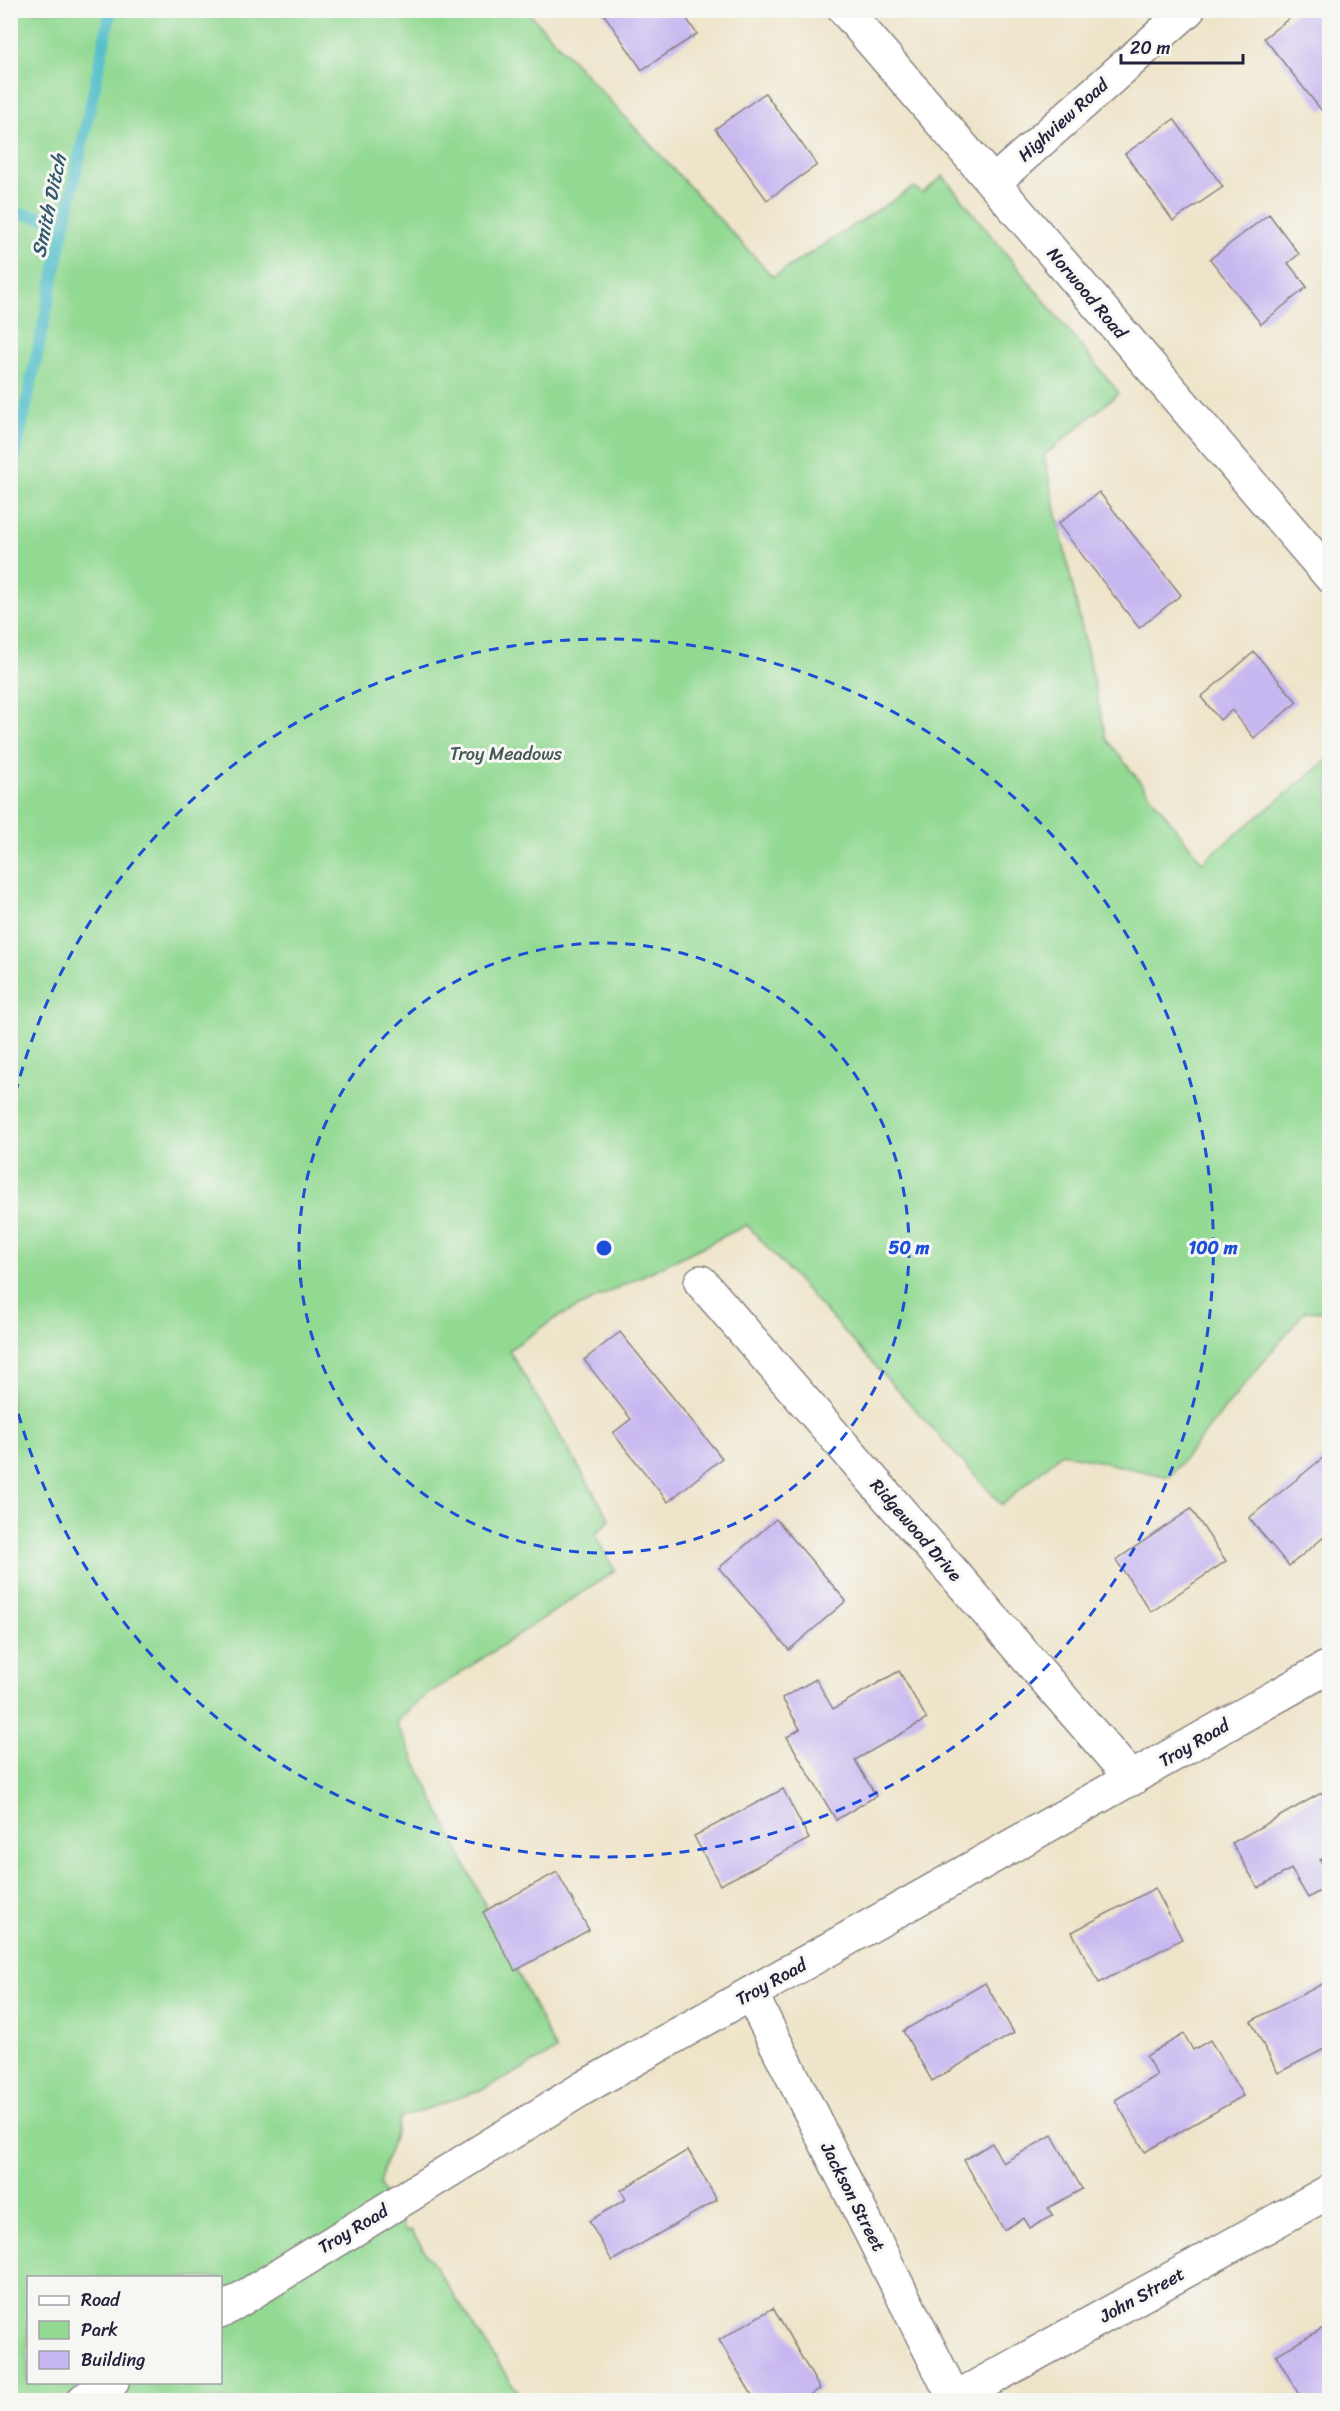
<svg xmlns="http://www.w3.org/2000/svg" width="1340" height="2411" font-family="Sriracha,sans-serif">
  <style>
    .green { fill: #92d992; stroke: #5a7e66; stroke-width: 1.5; fill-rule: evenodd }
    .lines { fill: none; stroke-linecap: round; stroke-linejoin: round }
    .stream { stroke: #51beca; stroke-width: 12 }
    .building { fill: #c7b7f0 }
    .minor-casing { stroke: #888382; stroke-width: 36 }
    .minor { stroke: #fff; stroke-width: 33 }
    .ring { fill: none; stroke: #1d4ed8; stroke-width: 3; stroke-dasharray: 10 8 }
    .labels { text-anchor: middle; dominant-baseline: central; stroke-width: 6; stroke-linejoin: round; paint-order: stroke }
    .street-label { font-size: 18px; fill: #22223b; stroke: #f6f6f2 }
    .park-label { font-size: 18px; fill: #445955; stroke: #f6f6f2 }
    .water-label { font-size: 20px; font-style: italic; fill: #32596d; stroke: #f6f6f2 }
    .centre { fill: #1d4ed8; stroke: #f6f6f2; stroke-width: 3 }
    .ring-label { font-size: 18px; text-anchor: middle; font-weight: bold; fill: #1d4ed8; stroke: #f6f6f2; stroke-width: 6; stroke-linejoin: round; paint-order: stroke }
  </style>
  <rect width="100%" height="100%" fill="#f6f6f2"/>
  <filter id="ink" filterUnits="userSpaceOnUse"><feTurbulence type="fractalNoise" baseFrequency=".0167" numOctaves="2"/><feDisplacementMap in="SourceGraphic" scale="12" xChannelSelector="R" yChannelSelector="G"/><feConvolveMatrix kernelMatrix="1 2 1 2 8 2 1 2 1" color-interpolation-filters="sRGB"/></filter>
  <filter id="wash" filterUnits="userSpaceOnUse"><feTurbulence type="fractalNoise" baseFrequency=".008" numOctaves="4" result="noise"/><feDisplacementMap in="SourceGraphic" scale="24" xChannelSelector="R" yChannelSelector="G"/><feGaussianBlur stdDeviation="1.35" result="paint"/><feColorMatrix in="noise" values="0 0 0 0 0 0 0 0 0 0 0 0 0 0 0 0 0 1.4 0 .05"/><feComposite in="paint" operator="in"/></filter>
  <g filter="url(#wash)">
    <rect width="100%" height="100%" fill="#eee4c9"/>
    <path class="green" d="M11 11H527L773 277 914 187 922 193 943 176 1119 393 1044 456 1106 738 1202 862 1329 759V1312L1305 1311 1169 1477 1062 1453 1002 1505 747 1225 556 1318 509 1350 610 1520 595 1535 615 1571 419 1700 396 1722 556 2051 487 2088 400 2118 379 2183 406 2232 411 2230 523 2400H11ZM28 2278H220V2382H28Z"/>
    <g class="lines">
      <path class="stream" d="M10 212 66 221
        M10 480 111 10"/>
    </g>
    <g id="blocks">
      <path class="building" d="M601 10H681L697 34 642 70Z
        M1300 10H1330V105L1322 111 1264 38Z
        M765 93 817 165 767 200 715 129Z
        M1174 119 1223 187 1173 221 1125 154Z
        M1269 214 1299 254 1288 263 1307 287 1261 324 1210 259Z
        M1099 492 1181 595 1139 628 1058 524Z
        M1254 652 1297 702 1254 738 1232 710 1220 720 1201 697Z
        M620 1332 722 1458 668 1502 613 1433 631 1419 584 1360Z
        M1330 1452V1532L1289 1566 1249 1518Z
        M1191 1509 1226 1561 1151 1612 1116 1560Z
        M776 1519 846 1601 789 1650 719 1568Z
        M899 1671 927 1719 855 1760 876 1796 836 1820 787 1737 800 1729 782 1698 816 1679 833 1709Z
        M1330 1788V1855L1320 1860 1330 1878V1885L1308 1898 1291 1869 1258 1888 1232 1843Z
        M783 1789 809 1839 720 1885 694 1836Z
        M557 1872 589 1930 515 1971 483 1912Z
        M1155 1888 1182 1939 1099 1983 1072 1932Z
        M1330 1980V2046L1278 2073 1251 2021Z
        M985 1983 1014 2033 932 2081 903 2031Z
        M1184 2034 1193 2050 1210 2040 1243 2096 1145 2152 1115 2100 1157 2075 1146 2056Z
        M1052 2135 1082 2189 1048 2208 1053 2216 1030 2228 1024 2218 1004 2230 964 2160 992 2143 1003 2163Z
        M688 2150 717 2200 612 2261 589 2221 626 2199 621 2190Z
        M773 2308 820 2389 801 2400H755L719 2340Z
        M1330 2324V2400H1302L1276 2355Z"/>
    </g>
  </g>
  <g filter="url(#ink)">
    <use href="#blocks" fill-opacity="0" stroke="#888382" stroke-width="1.5"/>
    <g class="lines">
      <defs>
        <path id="minor" d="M845 10 1330 576
          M993 183 1188 10
          M701 1282 1132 1779
          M751 1994 955 2400
          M220 2312 585 2087 1330 1666
          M954 2399 1330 2191
          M84 2400 112 2382"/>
      </defs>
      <use href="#minor" class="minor-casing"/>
      <use href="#minor" class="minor"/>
    </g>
  </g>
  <g class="ring">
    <circle cx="604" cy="1248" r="305"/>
    <path d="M11 1111A609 609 0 1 1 11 1385"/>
  </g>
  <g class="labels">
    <g class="street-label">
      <text transform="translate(1063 120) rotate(-42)">Highview Road</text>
      <text transform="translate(1087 293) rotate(50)">Norwood Road</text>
      <text transform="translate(916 1530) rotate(49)">Ridgewood Drive</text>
      <text transform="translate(1194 1743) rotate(-30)">Troy Road</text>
      <text transform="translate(771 1982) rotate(-29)">Troy Road</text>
      <text transform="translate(853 2197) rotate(63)">Jackson Street</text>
      <text transform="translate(353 2229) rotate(-31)">Troy Road</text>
      <text transform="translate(1142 2295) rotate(-29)">John Street</text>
    </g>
    <g class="park-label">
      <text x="506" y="754">Troy Meadows</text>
    </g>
    <g class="water-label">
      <text transform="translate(49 206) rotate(-78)">Smith Ditch</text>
    </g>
  </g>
  <circle cx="604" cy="1248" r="9" class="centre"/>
  <g class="ring-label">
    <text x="909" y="1254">50 m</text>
    <text x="1213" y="1254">100 m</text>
  </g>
  <rect width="1340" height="2411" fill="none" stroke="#f6f6f2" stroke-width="36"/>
  <rect x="27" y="2276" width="195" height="108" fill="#f6f6f2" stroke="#a1a1a9" stroke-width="1.5"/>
  <rect x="39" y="2296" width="30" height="9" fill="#ffffff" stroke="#a1a1a9" stroke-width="1.5"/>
  <text x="81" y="2306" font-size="18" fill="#22223b">Road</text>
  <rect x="39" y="2321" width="30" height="18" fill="#92d992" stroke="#a1a1a9" stroke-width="1.5"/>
  <text x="81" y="2336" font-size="18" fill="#22223b">Park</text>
  <rect x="39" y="2351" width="30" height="18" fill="#c7b7f0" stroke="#a1a1a9" stroke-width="1.5"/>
  <text x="81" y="2366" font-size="18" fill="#22223b">Building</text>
  <path d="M1121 54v9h122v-9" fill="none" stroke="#22223b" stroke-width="3"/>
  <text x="1130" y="54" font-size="18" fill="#22223b" stroke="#f6f6f2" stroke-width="4.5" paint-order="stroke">20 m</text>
</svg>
